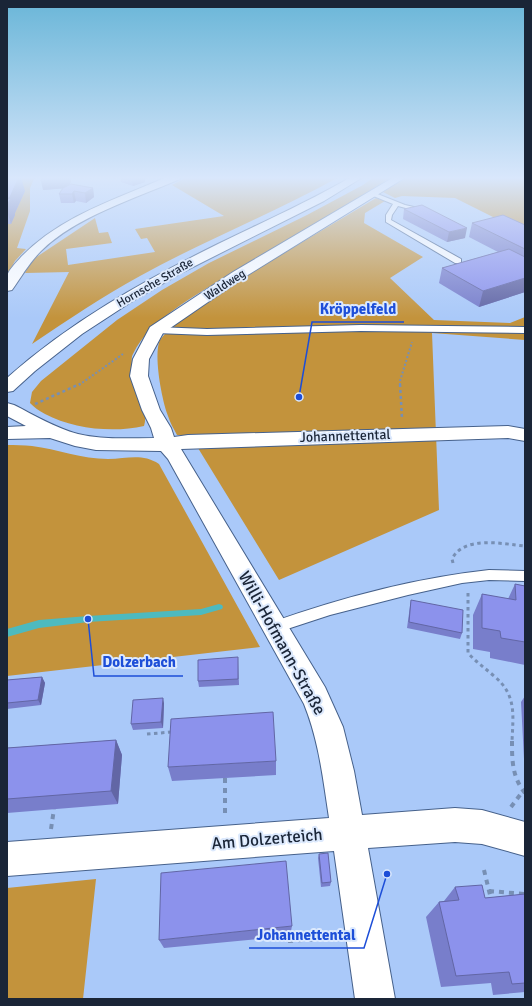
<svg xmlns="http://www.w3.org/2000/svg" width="532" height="1006" font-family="Signika,sans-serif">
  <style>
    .green { fill: #c3933c }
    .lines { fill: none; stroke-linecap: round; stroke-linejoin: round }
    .stream { fill: #4dbabf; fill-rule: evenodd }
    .service-casing { stroke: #46618b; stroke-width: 2 }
    .minor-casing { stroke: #46618b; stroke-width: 2 }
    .secondary-casing { stroke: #46618b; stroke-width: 2 }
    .path-far3 { stroke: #778fb4; stroke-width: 2; stroke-dasharray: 2 2; stroke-linecap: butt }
    .path-far2 { stroke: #778fb4; stroke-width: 2.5; stroke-dasharray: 3 3; stroke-linecap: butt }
    .path-far1 { stroke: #778fb4; stroke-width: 3; stroke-dasharray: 3.5 3.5; stroke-linecap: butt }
    .path { stroke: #778fb4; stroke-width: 4; stroke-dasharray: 5 5; stroke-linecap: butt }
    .service { fill: #fff; fill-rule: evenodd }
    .minor { fill: #fff; fill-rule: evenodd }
    .secondary { fill: #fff; fill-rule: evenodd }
    .wall { fill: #787ecb }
    .shaded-wall { fill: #6266a5 }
    .building { fill: #8c92ec; stroke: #6266a5 }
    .labels { text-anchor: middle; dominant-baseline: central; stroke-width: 4; stroke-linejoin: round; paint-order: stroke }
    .far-street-label { font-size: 12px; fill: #1a2537; stroke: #dce9fd }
    .street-label { font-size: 14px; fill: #1a2537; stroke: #dce9fd }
    .near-street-label { font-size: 17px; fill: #1a2537; stroke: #dce9fd }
    .leader { fill: none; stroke: #1d4ed8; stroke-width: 1.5 }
    .callout-dot { fill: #1d4ed8; stroke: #dce9fd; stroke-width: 1.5 }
    .callout-label { font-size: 15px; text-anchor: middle; font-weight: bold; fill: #1d4ed8; stroke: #dce9fd; stroke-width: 4; stroke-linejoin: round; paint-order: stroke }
  </style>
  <rect width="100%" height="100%" fill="#aac9f9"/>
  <path class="green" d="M7 177H35L30 188V211L17 248 26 249 15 261 7 275Z
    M187 177H339C274 213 205 240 140 276 103 296 68 320 32 344L69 272 25 273 32 260 95 218 99 233 108 232 112 243 66 249 68 265 155 252 147 238 141 239 135 229 224 216 172 185Z
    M374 177H392C342 208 291 238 241 268 207 289 150 317 133 354 131 357 132 362 132 366 131 386 150 408 144 426 113 433 73 429 45 414 39 411 34 407 30 403L32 392 41 381 117 320 162 290 209 263 307 215 363 185Z
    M407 177H525V233L455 198 402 196 395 198 383 192Z
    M376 198 385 201 365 213 364 223 423 257 390 278 434 320 510 323 525 317V340L432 333 439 510 279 580 190 435H177C174 429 170 423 168 416 162 401 153 354 160 340 164 334 170 329 175 324L244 277Z
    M7 445C15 445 24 445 32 446 57 449 82 459 108 459 127 459 142 453 159 464L260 647 7 676Z
    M96 879 83 999H7V888Z"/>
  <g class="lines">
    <path class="stream" d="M219 604 222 605 223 607 222 609 201 615 88 622 39 628 7 637V629L39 620 88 616 201 609Z"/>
    <defs>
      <path id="service" d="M371 193H375L405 205 427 210V212L425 213 398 206 392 215 391 220 461 259V263H455L386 222V215L393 204 371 195Z
        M361 325 525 327V333L361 331 207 335 156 333 152 330 156 327 207 329Z
        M489 570 525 571V581L489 580 462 583 408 595 330 615 275 633 270 631 268 627 270 623C340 598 415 578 489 570Z"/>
      <path id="minor" d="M167 177H181L180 179C136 198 75 217 41 251 29 263 22 276 12 290L7 291C7 287 6 280 7 276 9 269 17 262 21 257 61 216 116 199 167 177Z
        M394 177H406L243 278 163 333 149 359 148 376 160 410 171 428 174 437 188 435 508 426 525 429V441L508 438 181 449 325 687 343 727 354 771 362 815 455 808 482 810 525 822V856L482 844 455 842 368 848 395 999H355L334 851 7 876V842L329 818C323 779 319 741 304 704L168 459 161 451 96 450 75 446 50 438 7 439V427L26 426 7 416V403L14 405C34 415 55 428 78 434 103 440 129 438 154 438L151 428 142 410 130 376 133 359 150 327 233 272Z"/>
      <path id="secondary" d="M351 177H363L324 201 183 272 131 302 82 334 35 371 13 391 7 392V378C70 322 143 281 218 244 263 222 308 202 351 177Z"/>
    </defs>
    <use href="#service" class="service-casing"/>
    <use href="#minor" class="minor-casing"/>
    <use href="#secondary" class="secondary-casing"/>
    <path class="path-far3" d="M79 385 123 354
      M400 385V381L412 342"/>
    <path class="path-far2" d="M400 384 402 418
      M35 404 80 384"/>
    <path class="path-far1" d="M453 563 452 559C464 535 503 544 525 546
      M468 593V653C476 662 485 668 494 676 517 695 513 715 512 742
      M147 734 172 732"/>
    <path class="path" d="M512 741C512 760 512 777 525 793
      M225 778V814
      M511 807 523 791
      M51 829 54 809
      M484 870 491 899
      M489 891 525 894
      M288 941 335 938"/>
    <use href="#service" class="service"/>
    <use href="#minor" class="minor"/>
    <use href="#secondary" class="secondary"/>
  </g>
  <path class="wall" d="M7 177 25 191 15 213V215L11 224H7Z
    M121 177H145V182L133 186 121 182Z
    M71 181 69 185 93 188 94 197 86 203 76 201 74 203H61L59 194 64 188 43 190Z
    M404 209 465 238 447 242 403 219Z
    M472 223 525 225V292L479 307 439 283 442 268 498 252 469 237Z
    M515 584 525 586V665L490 658V652L473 649V615L482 594 508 599Z
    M411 600 462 633 460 639 407 628 410 606Z
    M238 657 239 685 199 687 198 681Z
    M42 677 45 683 41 705 7 709V680Z
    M525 696V760L524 759 521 702Z
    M164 703 163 728 133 730 131 724Z
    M116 740 122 755 118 804 7 813V748Z
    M276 761V775L172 781 168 767Z
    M319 854 331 882 330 886 321 887 318 858Z
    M455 887 485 898 525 894V992L493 995 491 983 441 987 426 917 439 902 444 901Z
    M292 926 290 936 164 948 159 940Z"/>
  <path class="shaded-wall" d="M19 177H21L25 191 15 213V215L11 224 7 211V199Z
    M67 177H70L71 181 68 188 43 190 41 181Z
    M145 177V182L133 186 132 181Z
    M93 188 94 197 86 203 85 193Z
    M74 191 76 201 74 203 72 194Z
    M467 228 465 238 447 242 449 232Z
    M525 278V292L479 307 483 291Z
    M42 677 45 683 41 705 38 700Z
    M163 698 164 703 163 728 161 722Z
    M116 740 122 755 118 804 111 791Z"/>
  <path class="building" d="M7 177H19L10 197 7 199Z
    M42 177H67L66 178 41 181Z
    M122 177H144L132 181 121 178Z
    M71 184 93 188 85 193 74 191 72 194H59L63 188Z
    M11 198 7 205V199Z
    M422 205 467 228 449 232 404 209Z
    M503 215 525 225V249L472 223Z
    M509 249 525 257V278L483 291 442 268Z
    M515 584 525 586V642L501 638 500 631 482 628V594L516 600Z
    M411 600 463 610 462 633 409 622Z
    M238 657V679L198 681V660Z
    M42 677 38 700 7 703V680Z
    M163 698 161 722 131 724 133 700Z
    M273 712 276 761 168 767 171 719Z
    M116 740 111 791 7 799V748Z
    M328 853 331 882 322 883 319 854Z
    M286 861 292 926 159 940 161 873Z
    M482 885 485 898 525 894V983L512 984 509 972 456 976 439 902 459 900 455 887Z"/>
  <linearGradient id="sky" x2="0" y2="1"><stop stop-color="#6ab6d8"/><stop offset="0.56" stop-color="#d9e7fc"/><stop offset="1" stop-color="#d9e7fc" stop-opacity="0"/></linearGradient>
  <rect width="532" height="318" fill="url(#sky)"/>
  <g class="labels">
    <g class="far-street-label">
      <text transform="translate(155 283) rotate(-30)">Hornsche Straße</text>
      <text transform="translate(225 285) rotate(-33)">Waldweg</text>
    </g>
    <g class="street-label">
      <text transform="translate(345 436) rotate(-2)">Johannettental</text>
    </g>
    <g class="near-street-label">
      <text transform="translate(282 643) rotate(61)">Willi-Hofmann-Straße</text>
      <text transform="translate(267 839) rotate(-5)">Am Dolzerteich</text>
    </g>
  </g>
  <path class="leader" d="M299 397L312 322H404M88 619L94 676H183M387 874L364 948H249"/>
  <g class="callout-dot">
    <circle cx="299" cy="397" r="4"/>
    <circle cx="88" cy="619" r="4"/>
    <circle cx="387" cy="874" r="4"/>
  </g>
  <g class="callout-label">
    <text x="358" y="314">Kröppelfeld</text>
    <text x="139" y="667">Dolzerbach</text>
    <text x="306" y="940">Johannettental</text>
  </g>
  <rect width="532" height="1006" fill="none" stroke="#1a2537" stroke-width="16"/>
</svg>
